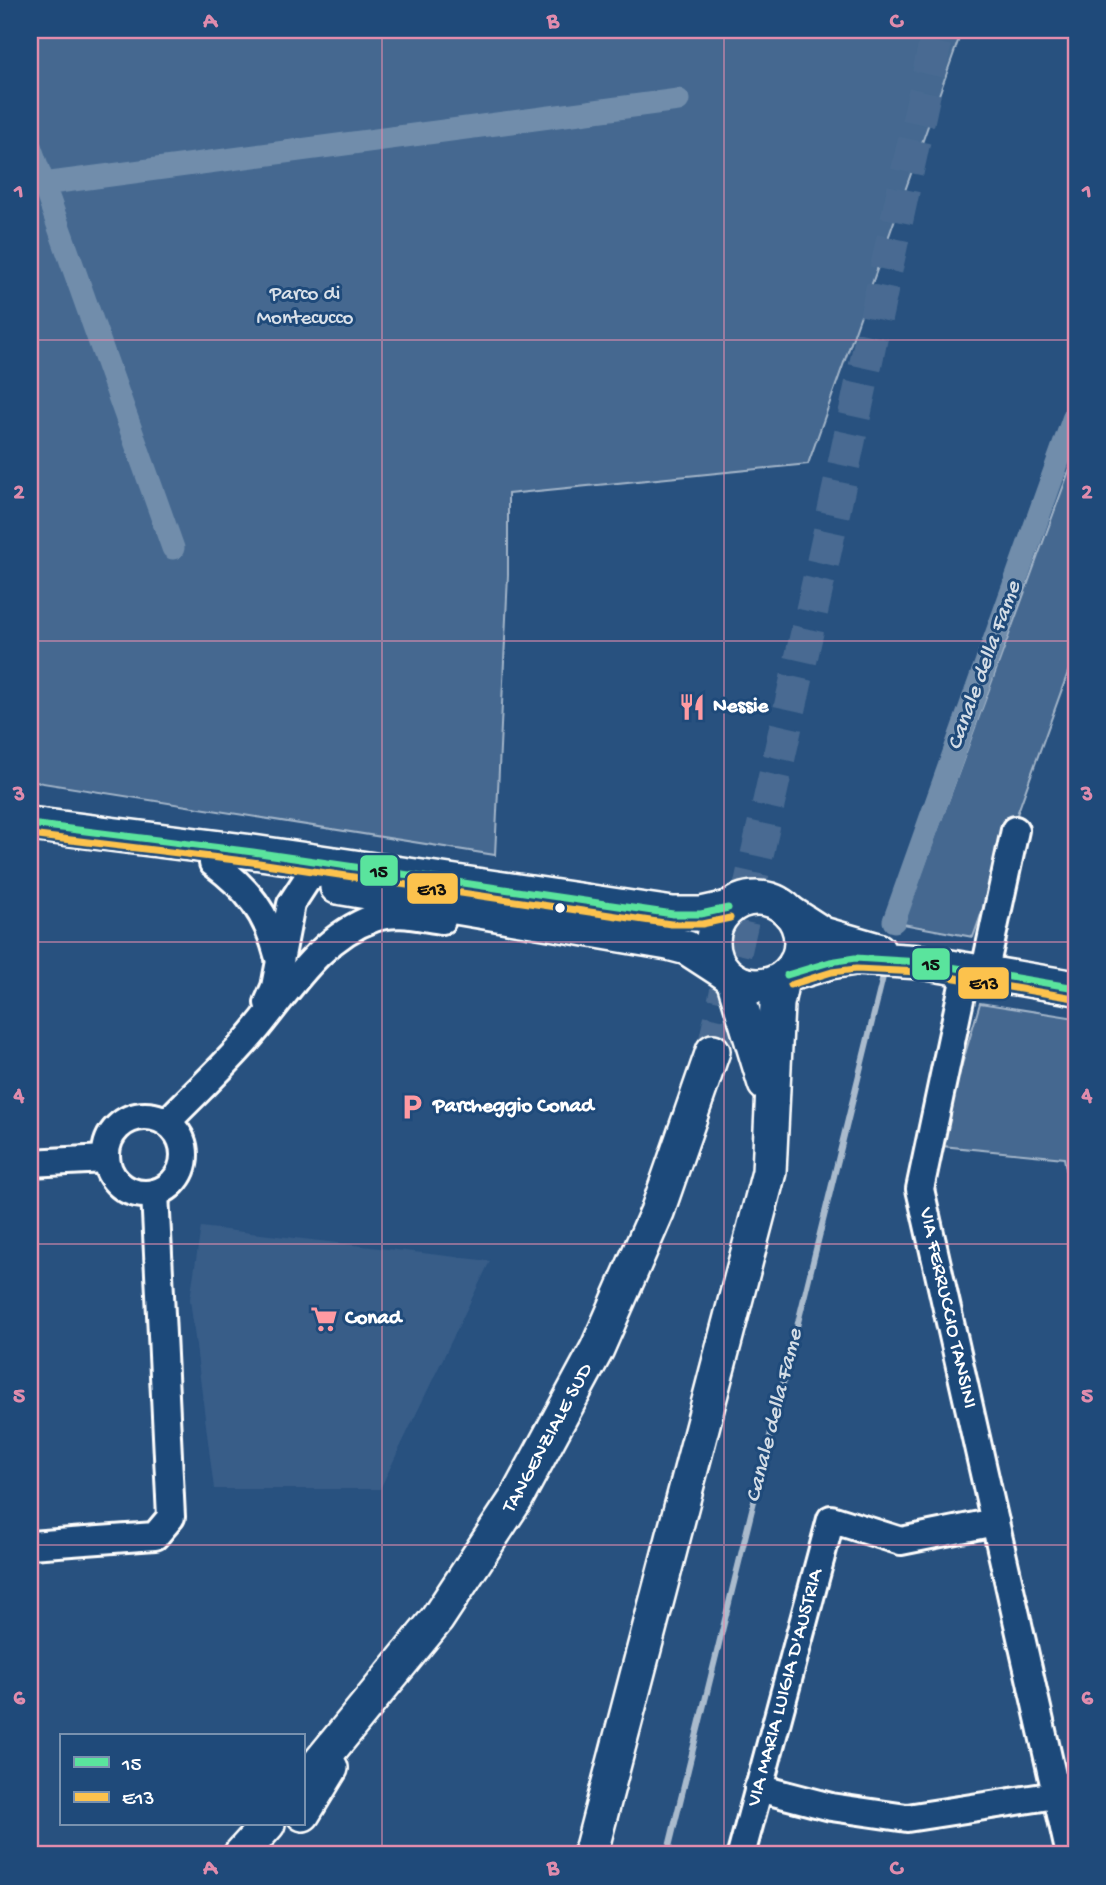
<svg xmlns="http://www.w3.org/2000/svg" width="1106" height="1885" font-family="'Gochi Hand',sans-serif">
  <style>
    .built { fill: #375d88 }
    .green { fill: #446890; stroke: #a2b4c8; stroke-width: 2 }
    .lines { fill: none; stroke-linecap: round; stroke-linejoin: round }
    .stream { stroke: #aabbcd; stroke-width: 6 }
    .canal { stroke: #718dab; stroke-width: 23 }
    .major-tunnel { stroke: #486b92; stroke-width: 33; stroke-dasharray: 33 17; stroke-linecap: butt }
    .minor-casing { stroke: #fff; stroke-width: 32 }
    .major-casing { stroke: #fff; stroke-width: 38 }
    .minor { stroke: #1f4a7a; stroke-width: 26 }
    .major { stroke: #1f4a7a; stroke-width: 33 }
    .bus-1-casing { stroke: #1f4a7a; stroke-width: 12 }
    .bus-2-casing { stroke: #1f4a7a; stroke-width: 12 }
    .bus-1 { stroke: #5ae49d; stroke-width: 7 }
    .bus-2 { stroke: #fcc24d; stroke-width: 7 }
    .grid { fill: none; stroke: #e08cad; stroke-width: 2; stroke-opacity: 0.55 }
    .bus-dot { fill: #fff; stroke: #1f4a7a; stroke-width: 2.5 }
    .labels { text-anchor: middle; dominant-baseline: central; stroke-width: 6; stroke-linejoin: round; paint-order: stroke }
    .park-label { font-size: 21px; fill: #dae1e9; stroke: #1f4a7a }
    .poi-label { font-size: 21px; font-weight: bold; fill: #fff; stroke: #1f4a7a; text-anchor: start }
    .street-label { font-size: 21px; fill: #fff; stroke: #1f4a7a }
    .water-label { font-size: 23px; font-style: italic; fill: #d4dde6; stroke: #1f4a7a }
    .line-badge { stroke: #1f4a7a; stroke-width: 2.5 }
    .pale-badge-label { font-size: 19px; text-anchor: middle; font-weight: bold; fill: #111 }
    .neatline { fill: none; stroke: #e08cad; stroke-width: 2.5 }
    .grid-label { font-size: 23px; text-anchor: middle; font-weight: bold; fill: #e08cad }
  </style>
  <rect width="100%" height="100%" fill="#28517f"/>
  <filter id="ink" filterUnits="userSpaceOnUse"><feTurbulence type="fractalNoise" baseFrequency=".0143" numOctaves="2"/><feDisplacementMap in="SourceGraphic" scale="14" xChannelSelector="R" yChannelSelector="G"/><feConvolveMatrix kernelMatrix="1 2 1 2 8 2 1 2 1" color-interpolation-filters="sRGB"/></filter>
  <g filter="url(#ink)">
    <path class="built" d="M201 1227 490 1261 380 1489H214L190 1299Z"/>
    <path class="green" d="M30 30H962L808 464 508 494V575L495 855 30 781Z
      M1076 452V650L973 937 903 924Z
      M980 1003 1076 1018V1219L1064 1158 942 1146 953 1095Z"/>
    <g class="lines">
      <path class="stream" d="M667 1855 883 977"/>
      <path class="canal" d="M30 146 173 548
        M43 184 678 100
        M894 921 1076 411"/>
      <path class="major-tunnel" d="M713 1051 823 561 938 30"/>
      <defs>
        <g id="minor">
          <path d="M213 863C248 889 267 913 278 955"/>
          <path id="s1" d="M966 971 920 1189 1070 1855"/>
          <path d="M984 974 1015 830"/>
          <path d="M268 1003 275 987 291 904 306 881 313 875 322 873 345 876"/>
          <circle cx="145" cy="1155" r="39"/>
          <path d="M167 1122C195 1093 226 1065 252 1034 288 992 319 937 374 918 396 910 420 917 442 920"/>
          <path d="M30 1163 106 1159"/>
          <path d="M30 1545 155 1536 171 1517 155 1193"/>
          <path d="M758 1788 831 1807 907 1818 1056 1795"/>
          <path id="s2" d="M741 1855 831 1519 901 1541 995 1522"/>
        </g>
        <g id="major">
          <path d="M30 824 253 852 673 914H701L728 908"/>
          <path d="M337 887 668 943 687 948 724 972"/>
          <circle cx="757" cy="942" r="44"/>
          <path d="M789 912 823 934 878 950"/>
          <path d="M787 975 830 962 855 958 921 962 1076 988"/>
          <path d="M733 979 765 1084"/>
          <path id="s3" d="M303 1783 437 1619 516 1499 597 1349 657 1212 713 1051"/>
          <path d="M303 1814 331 1768"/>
          <path d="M240 1855 268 1824"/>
          <path d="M590 1855 769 1172 777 1004 782 979"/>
        </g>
      </defs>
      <use href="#minor" class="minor-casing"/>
      <use href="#major" class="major-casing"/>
      <use href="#minor" class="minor"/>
      <use href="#major" class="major"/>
      <defs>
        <path id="bus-1" d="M30 824 253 852 673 914H701L728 908
          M787 975 830 962 855 958 921 962 1076 988"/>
        <path id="bus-2" d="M30 835 252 862 671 924H702L730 918
          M790 985 832 972 856 969 920 972 1074 998"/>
      </defs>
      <use href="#bus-1" class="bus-1-casing"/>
      <use href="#bus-2" class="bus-2-casing"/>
      <use href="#bus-1" class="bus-1"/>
      <use href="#bus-2" class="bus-2"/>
    </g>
  </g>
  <path class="grid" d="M382 30V1855M724 30V1855M30 340H1076M30 641H1076M30 942H1076M30 1244H1076M30 1545H1076"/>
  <defs>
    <symbol id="restaurant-bare" viewBox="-9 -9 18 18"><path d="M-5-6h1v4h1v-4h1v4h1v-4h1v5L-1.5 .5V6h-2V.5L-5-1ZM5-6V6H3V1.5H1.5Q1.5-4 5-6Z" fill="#ff9aa2" stroke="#1f4a7a" stroke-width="2.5" paint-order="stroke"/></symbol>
    <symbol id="parking-bare" viewBox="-9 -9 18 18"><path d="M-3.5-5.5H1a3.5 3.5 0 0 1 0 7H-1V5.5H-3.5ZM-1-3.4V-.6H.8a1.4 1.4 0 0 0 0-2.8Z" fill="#ff9aa2" stroke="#1f4a7a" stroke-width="2.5" paint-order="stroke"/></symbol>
    <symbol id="supermarket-bare" viewBox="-9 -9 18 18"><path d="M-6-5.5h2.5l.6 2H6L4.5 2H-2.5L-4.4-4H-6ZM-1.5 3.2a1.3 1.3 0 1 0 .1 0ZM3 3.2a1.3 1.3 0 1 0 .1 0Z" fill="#ff9aa2" stroke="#1f4a7a" stroke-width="2.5" paint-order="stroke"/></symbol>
  </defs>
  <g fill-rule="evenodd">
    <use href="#restaurant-bare" x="673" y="688" width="38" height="38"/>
    <use href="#parking-bare" x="393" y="1088" width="38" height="38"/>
    <use href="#supermarket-bare" x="305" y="1300" width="38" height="38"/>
  </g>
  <circle class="bus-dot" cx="560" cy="908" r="6"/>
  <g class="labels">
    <g class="park-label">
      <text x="305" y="295">Parco di<tspan x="305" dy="24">Montecucco</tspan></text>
    </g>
    <g class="poi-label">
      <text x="713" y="707">Nessie</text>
      <text x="433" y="1107">Parcheggio Conad</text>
      <text x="345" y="1319">Conad</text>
    </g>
    <g class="street-label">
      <text stroke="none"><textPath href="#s1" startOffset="345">VIA FERRUCCIO TANSINI</textPath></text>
      <text stroke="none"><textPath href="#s3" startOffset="424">TANGENZIALE SUD</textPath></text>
      <text stroke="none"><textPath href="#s2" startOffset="173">VIA MARIA LUIGIA D'AUSTRIA</textPath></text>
    </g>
    <g class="water-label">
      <text transform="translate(985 666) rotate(-70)">Canale della Fame</text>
      <text transform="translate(775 1416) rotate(-76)">Canale della Fame</text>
    </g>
  </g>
  <g class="line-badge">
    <rect x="359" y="854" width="40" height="33" rx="7" fill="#5ae49d"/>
    <rect x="406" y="872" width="53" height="33" rx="7" fill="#fcc24d"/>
    <rect x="911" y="947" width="40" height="34" rx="7" fill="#5ae49d"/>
    <rect x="957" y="966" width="53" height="34" rx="7" fill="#fcc24d"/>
  </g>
  <g class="pale-badge-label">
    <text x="379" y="877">15</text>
    <text x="432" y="895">E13</text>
    <text x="931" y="970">15</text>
    <text x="984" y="989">E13</text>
  </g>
  <rect width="1106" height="1885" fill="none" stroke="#1f4a7a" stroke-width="77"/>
  <rect x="60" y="1734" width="245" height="91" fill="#1f4a7a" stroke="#7992af" stroke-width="2"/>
  <rect x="74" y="1757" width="35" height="10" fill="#5ae49d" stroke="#7992af" stroke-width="2"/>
  <text x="122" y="1770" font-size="21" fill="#ffffff">15</text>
  <rect x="74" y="1792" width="35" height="10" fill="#fcc24d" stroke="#7992af" stroke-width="2"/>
  <text x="122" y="1804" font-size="21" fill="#ffffff">E13</text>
  <rect x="38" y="38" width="1030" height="1808" class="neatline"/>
  <g class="grid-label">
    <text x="210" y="27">A</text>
    <text x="553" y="27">B</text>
    <text x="896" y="27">C</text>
    <text x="19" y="197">1</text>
    <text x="1087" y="197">1</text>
    <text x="19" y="498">2</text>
    <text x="1087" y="498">2</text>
    <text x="19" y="800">3</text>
    <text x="1087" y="800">3</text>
    <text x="19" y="1101">4</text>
    <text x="1087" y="1101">4</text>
    <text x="19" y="1402">5</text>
    <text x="1087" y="1402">5</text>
    <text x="19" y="1704">6</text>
    <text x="1087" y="1704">6</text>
    <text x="210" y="1874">A</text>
    <text x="553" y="1874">B</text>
    <text x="896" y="1874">C</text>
  </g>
</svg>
